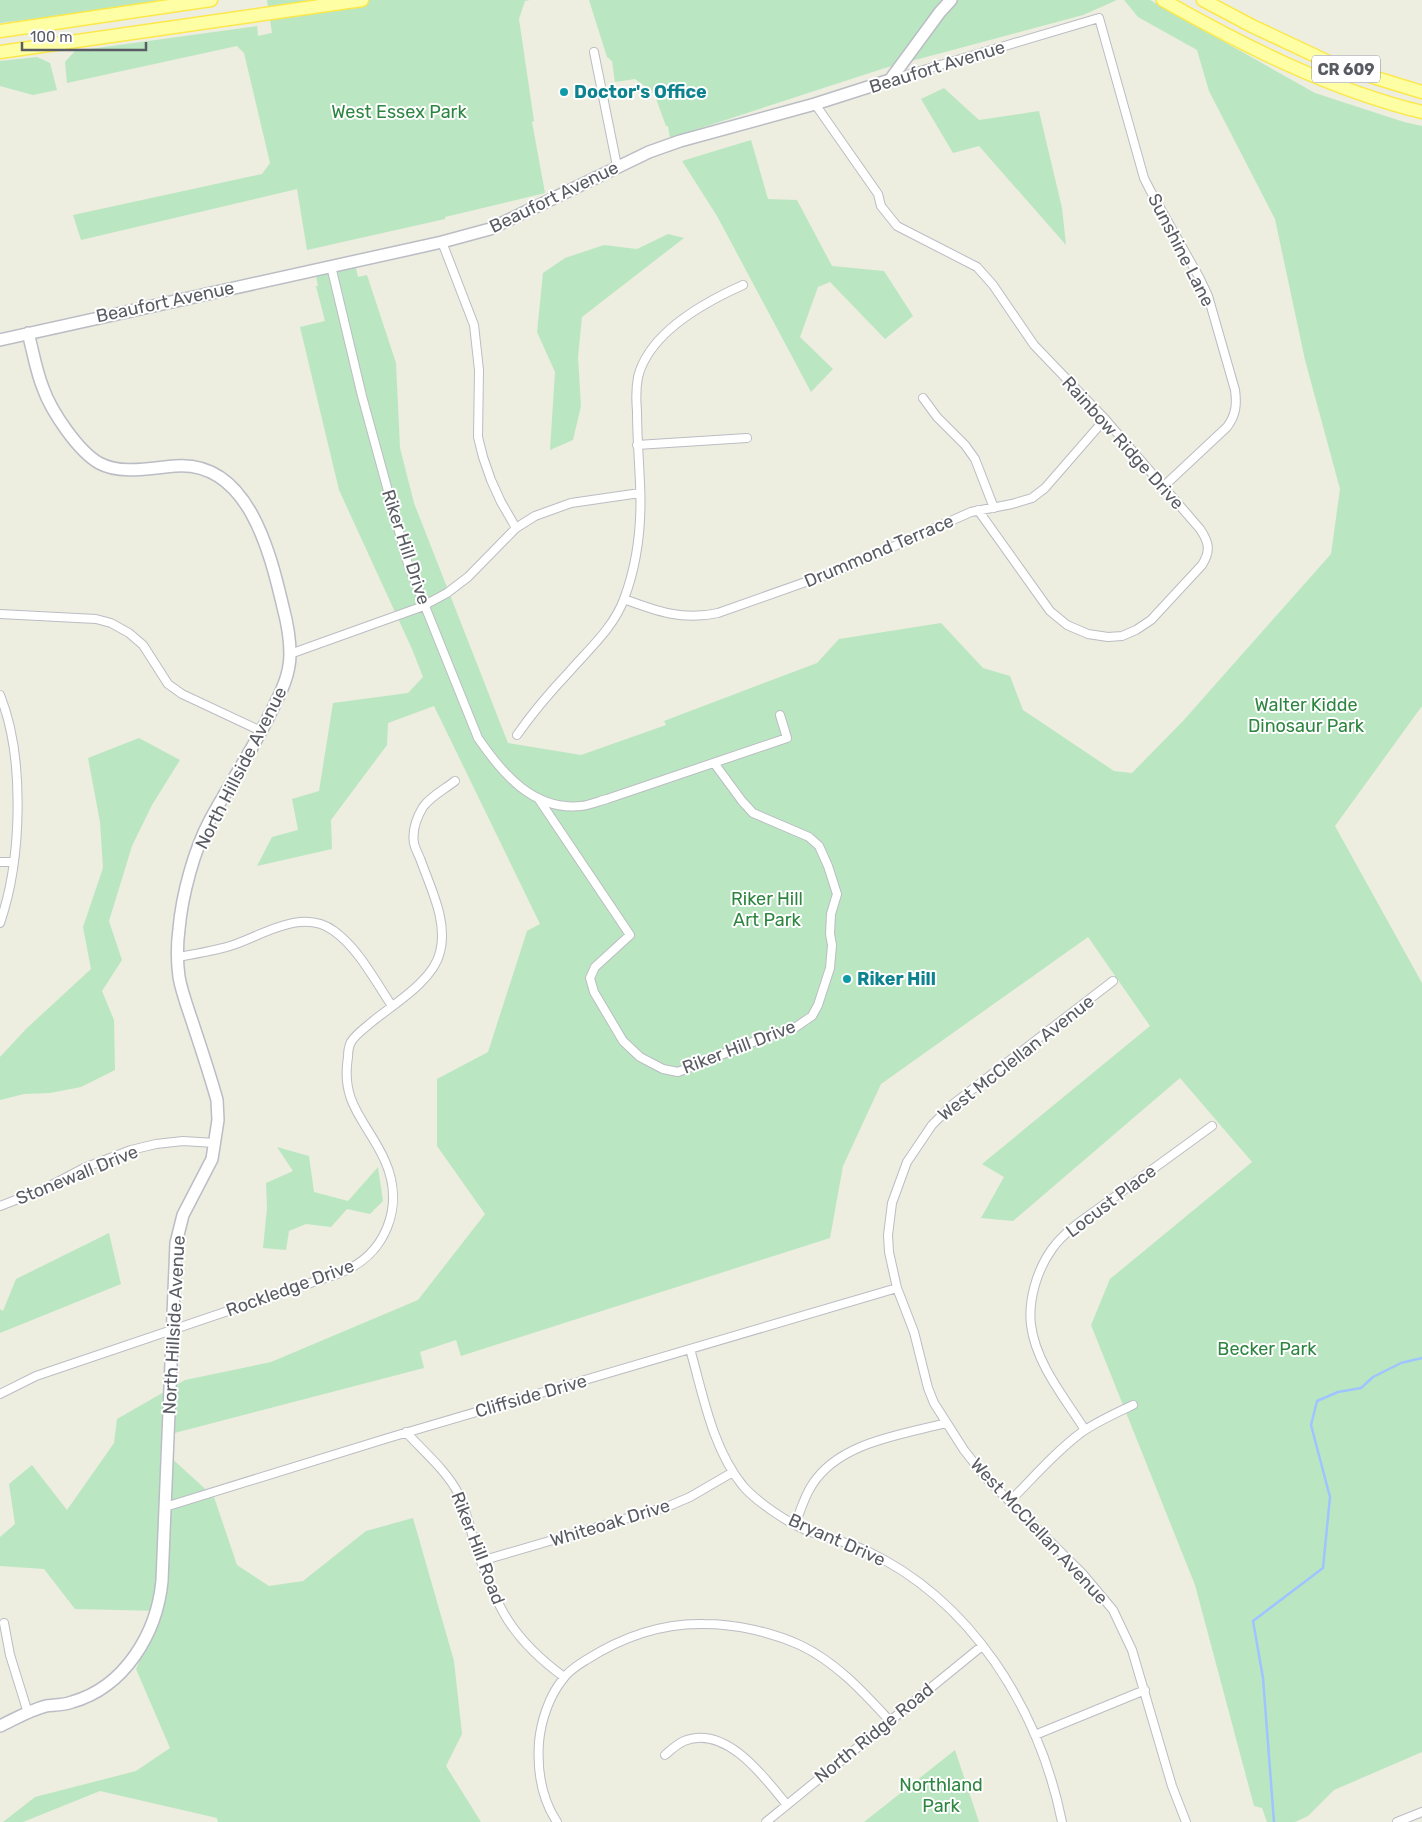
<svg xmlns="http://www.w3.org/2000/svg" width="1422" height="1822" font-family="Rubik,sans-serif">
  <style>
    .green { fill: #bae7c2 }
    .lines { fill: none; stroke-linecap: round; stroke-linejoin: round }
    .stream { stroke: #9fc4ff; stroke-width: 2.5 }
    .street-casing { stroke: #bbbdc3; stroke-width: 10 }
    .secondary-casing { stroke: #bbbdc5; stroke-width: 14 }
    .primary-casing { stroke: #fce84b; stroke-width: 15 }
    .street { stroke: #fff; stroke-width: 8 }
    .secondary { stroke: #fff; stroke-width: 11 }
    .primary { stroke: #feffa4; stroke-width: 12 }
    .culture-dot { fill: #0f9aa8; stroke: #fff; stroke-width: 2 }
    .labels { text-anchor: middle; dominant-baseline: central; stroke-width: 4; stroke-linejoin: round; paint-order: stroke }
    .shield { fill: #fff; stroke: #8b8d92; stroke-width: 1 }
    .shield-label { font-size: 16px; font-weight: bold; fill: #595c63 }
    .street-label { font-size: 18px; fill: #595c63; stroke: #fff }
    .culture-label { font-size: 18px; font-weight: bold; fill: #0d838f; stroke: #fff; text-anchor: start }
    .park-label { font-size: 18px; fill: #2e8540; stroke: #fff }
  </style>
  <rect width="100%" height="100%" fill="#edede0"/>
  <path class="green" d="M0 0H158V4L0 23Z
    M267 0H530L525 1 519 19 534 121 532 122 545 193 445 217V219L307 250 297 189 81 240 73 215 262 174 270 163 244 53 237 46 67 83 65 62 75 51 257 26 258 36 272 33Z
    M589 0H1117L1083 15 885 68 670 138 668 126H666L654 93 635 79 615 82 612 61 607 57Z
    M1124 0H1150L1315 93 1404 122 1422 126V706L1335 826 1422 983V1752L1334 1790 1308 1816 1295 1822H1267L1262 1808 1254 1806 1195 1585 1091 1325 1110 1279 1252 1162 1180 1078 1013 1221 981 1218 1004 1177 982 1164 1150 1026 1088 937 881 1084 843 1166 830 1238 461 1356 456 1340 420 1352 424 1368 167 1435V1454L214 1497 237 1565 269 1586 303 1581 366 1531 413 1518 454 1661 462 1734 446 1766 481 1822H218L217 1818 100 1791 23 1822H3L35 1797 136 1771 170 1748 136 1669 161 1611 75 1609 44 1569 0 1566V1537L15 1524 9 1484 32 1465 67 1510 114 1443 117 1419 185 1380 271 1362 418 1300 485 1214 437 1146V1079L488 1052 527 931 540 924 434 706 388 723 387 745 331 820 332 849 257 866 272 837 298 830 292 799 319 791 333 703 408 693 423 677 412 649 339 490 300 327 325 321 316 286H318L315 271 355 264 358 277 367 275 396 363 400 448 414 503 508 743 581 755 666 725 664 721 817 663 839 639 941 623 983 668 1010 676 1023 710 1114 771 1132 773 1183 721 1331 554 1340 489 1305 360 1275 219 1209 91 1197 50 1138 17Z
    M37 57 50 63 57 90 33 95 0 86V61Z
    M944 88 979 120 1039 111 1062 208 1066 245 979 146 953 153 921 99Z
    M751 140 768 199 797 200 832 266 884 271 913 316 885 339 830 282 818 287 800 337 833 369 811 392 717 216 682 161Z
    M668 234 684 238 582 317 578 357 581 406 573 440 550 450 555 372 537 332 543 273 565 258 604 245 637 249Z
    M139 738 180 760 152 805 132 846 109 921 122 960 102 991 114 1020 115 1070 81 1087 50 1093 24 1094 0 1100V1057L27 1028 91 969 83 927 103 868 100 822 88 758Z
    M277 1147 309 1156 314 1192 348 1201 378 1167 383 1201 370 1214 347 1209 331 1227 306 1224 289 1231 286 1250 263 1248 267 1208 266 1183 293 1171Z
    M109 1233 121 1284 0 1333V1309L3 1311 16 1279Z
    M955 1750 979 1822H864Z"/>
  <g class="lines">
    <path class="stream" d="M1274 1822 1263 1678 1253 1621 1323 1568 1330 1497 1311 1425 1317 1401 1338 1392 1361 1388 1373 1377 1401 1363 1422 1358"/>
    <defs>
      <path id="street" d="M594 52 617 166
        M890 80 1099 18 1144 178 1150 190 1199 277 1208 296 1235 390C1237 404 1236 415 1227 427L1164 486
        M815 104 878 194 881 206 897 226 977 267 993 285 1034 345 1105 419 1200 529C1209 542 1211 551 1202 565L1151 620 1136 630 1122 636 1108 637 1088 634 1067 625 1050 611 978 510
        M442 242 474 325 479 370 478 437 483 457 491 480 501 502 516 528
        M331 266 362 396 408 564 478 738C502 773 533 811 581 806 590 805 599 801 607 799L787 738 780 715
        M923 398 937 417 965 445 975 459 994 508
        M637 445 747 438
        M624 599C656 611 683 621 718 613L845 568 971 512 1012 504 1032 498 1045 488 1105 419
        M0 614 96 619 111 623 129 633 143 645 168 684 182 694 261 731
        M290 654 421 607 447 593 468 577 516 528 535 516 571 503 640 493
        M0 695C25 757 22 859 0 923
        M517 735C533 712 551 691 570 671 589 649 614 627 624 599 638 562 642 522 640 483 639 459 637 435 637 411 636 400 636 388 638 377 649 333 705 302 743 285
        M538 798 630 935 595 967 590 978 594 992 623 1041 640 1057 663 1069 678 1072 758 1040 796 1027 812 1016 818 1005 830 968 832 945 830 934 831 914 837 894 828 866 819 846 809 837 753 813 742 801 714 763
        M0 862H13
        M178 957C195 954 213 951 230 946 262 936 302 907 334 931 359 949 375 981 392 1006
        M1113 981 952 1105 932 1125 907 1162 892 1203 888 1235 889 1252 897 1288 914 1332 928 1388 934 1403 964 1450 986 1478 1082 1573 1113 1610 1132 1650 1172 1786 1186 1822
        M0 1206 44 1189 84 1168 131 1150 156 1144 183 1141 215 1143
        M690 1349C703 1394 712 1448 743 1486 757 1502 788 1523 808 1531 827 1538 847 1542 865 1550 972 1600 1039 1709 1062 1822
        M0 1394 36 1376 340 1273C386 1255 405 1206 385 1161 368 1122 340 1105 348 1057 348 1053 349 1046 351 1042 356 1034 365 1028 373 1021 394 1004 434 980 440 952 448 922 431 889 421 861 419 855 415 849 414 843 412 831 417 817 423 807 431 796 445 789 455 781
        M1085 1430C1065 1398 1036 1364 1031 1325 1028 1300 1037 1270 1052 1249 1067 1228 1092 1214 1113 1198 1146 1174 1179 1150 1212 1126
        M406 1432C423 1451 446 1470 458 1493 466 1509 470 1529 476 1547 496 1607 512 1639 564 1677
        M1010 1501C1033 1478 1056 1451 1082 1432 1098 1421 1116 1413 1133 1405
        M165 1507 388 1438 897 1288
        M795 1525C800 1512 804 1497 812 1485 839 1442 901 1435 946 1423
        M481 1561 669 1506 690 1497 733 1472
        M4 1623 10 1655 28 1713
        M1035 1735 1145 1690
        M665 1755C671 1750 677 1744 684 1741 726 1724 765 1778 787 1805
        M557 1822C541 1798 537 1771 539 1742 541 1721 549 1696 563 1679 568 1671 578 1665 586 1660 622 1637 662 1623 704 1624 736 1624 771 1632 800 1645 836 1662 863 1692 889 1720
        M766 1822 982 1646
        M1397 1822 1422 1812"/>
      <path id="secondary" d="M0 340 442 242 490 229 649 152 680 141 815 104 890 80 940 12 951 0
        M0 1726C15 1719 30 1710 46 1706 54 1705 64 1705 72 1702 125 1687 157 1633 162 1581L176 1243 183 1215 212 1159 218 1120 217 1100C210 1075 202 1051 194 1027 189 1011 182 994 179 977 177 962 177 944 179 929 182 895 194 850 210 820 229 785 251 752 269 716 279 696 290 677 290 654 290 638 287 622 283 607 270 552 248 460 175 466 151 468 121 475 99 463 78 451 51 411 43 388 36 371 33 351 28 333"/>
      <path id="primary" d="M1163 0C1244 46 1331 90 1422 112
        M1203 0 1252 26 1337 66 1422 92
        M0 31 211 0
        M0 52 362 0"/>
    </defs>
    <use href="#street" class="street-casing"/>
    <use href="#secondary" class="secondary-casing"/>
    <use href="#primary" class="primary-casing"/>
    <use href="#street" class="street"/>
    <use href="#secondary" class="secondary"/>
    <use href="#primary" class="primary"/>
  </g>
  <g class="culture-dot">
    <circle cx="564" cy="92" r="5"/>
    <circle cx="847" cy="979" r="5"/>
  </g>
  <g class="labels">
    <rect class="shield" x="1312" y="55.5" width="68" height="27" rx="4"/>
    <g class="shield-label">
      <text x="1346" y="69">CR 609</text>
    </g>
    <g class="street-label">
      <text transform="translate(937 67) rotate(-17)">Beaufort Avenue</text>
      <text transform="translate(554 197) rotate(-26)">Beaufort Avenue</text>
      <text transform="translate(1181 250) rotate(63)">Sunshine Lane</text>
      <text transform="translate(165 302) rotate(-12)">Beaufort Avenue</text>
      <text transform="translate(1123 443) rotate(48)">Rainbow Ridge Drive</text>
      <text transform="translate(406 547) rotate(72)">Riker Hill Drive</text>
      <text transform="translate(879 551) rotate(-23)">Drummond Terrace</text>
      <text transform="translate(241 768) rotate(-63)">North Hillside Avenue</text>
      <text transform="translate(739 1047) rotate(-21)">Riker Hill Drive</text>
      <text transform="translate(1016 1058) rotate(-38)">West McClellan Avenue</text>
      <text transform="translate(77 1175) rotate(-22)">Stonewall Drive</text>
      <text transform="translate(1111 1201) rotate(-37)">Locust Place</text>
      <text transform="translate(290 1288) rotate(-20)">Rockledge Drive</text>
      <text transform="translate(174 1325) rotate(-87)">North Hillside Avenue</text>
      <text transform="translate(531 1396) rotate(-16)">Cliffside Drive</text>
      <text transform="translate(610 1523) rotate(-17)">Whiteoak Drive</text>
      <text transform="translate(1039 1531) rotate(47)">West McClellan Avenue</text>
      <text transform="translate(837 1540) rotate(24)">Bryant Drive</text>
      <text transform="translate(478 1548) rotate(69)">Riker Hill Road</text>
      <text transform="translate(874 1733) rotate(-39)">North Ridge Road</text>
    </g>
    <g class="culture-label">
      <text x="574" y="92">Doctor's Office</text>
      <text x="857" y="979">Riker Hill</text>
    </g>
    <g class="park-label">
      <text x="399" y="112">West Essex Park</text>
      <text x="1306" y="705">Walter Kidde<tspan x="1306" dy="21">Dinosaur Park</tspan></text>
      <text x="767" y="899">Riker Hill<tspan x="767" dy="21">Art Park</tspan></text>
      <text x="1267" y="1349">Becker Park</text>
      <text x="941" y="1785">Northland<tspan x="941" dy="21">Park</tspan></text>
    </g>
  </g>
  <path d="M22 42v8h124v-8" fill="none" stroke="#595c63" stroke-width="2.5"/>
  <text x="30" y="42" font-size="15" fill="#595c63" stroke="#ffffff" stroke-width="4" paint-order="stroke">100 m</text>
</svg>
